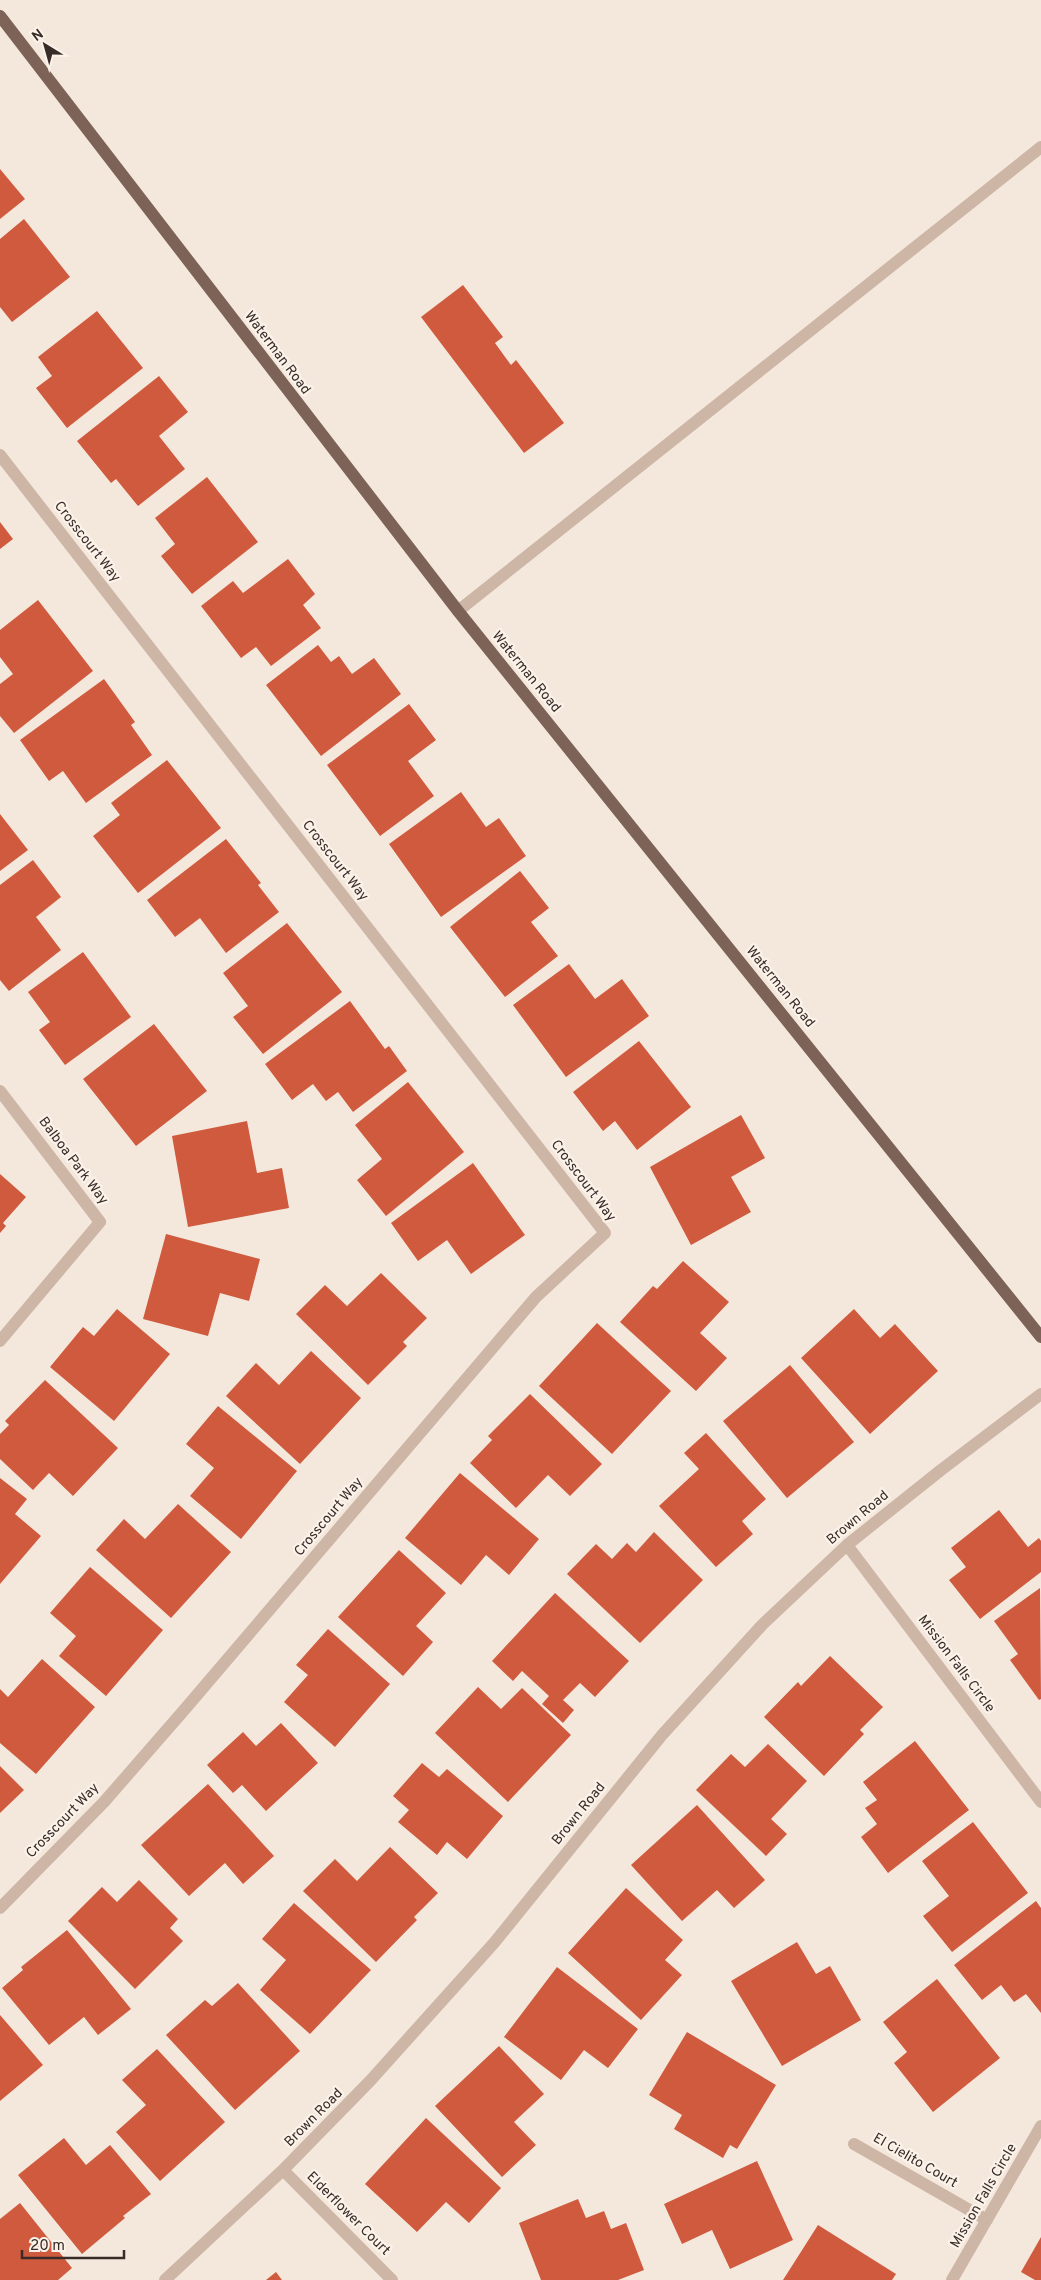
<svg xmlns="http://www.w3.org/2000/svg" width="1041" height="2280" font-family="Overpass,sans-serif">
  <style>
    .building { fill: #d05a3e }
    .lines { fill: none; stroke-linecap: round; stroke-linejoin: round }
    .minor { stroke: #ceb6a7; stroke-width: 12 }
    .major { stroke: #7d6258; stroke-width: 12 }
    .labels { text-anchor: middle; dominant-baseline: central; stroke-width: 4.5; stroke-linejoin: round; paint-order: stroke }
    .street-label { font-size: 14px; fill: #392c28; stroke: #fbf2e9 }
  </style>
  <rect width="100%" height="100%" fill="#f4e8dc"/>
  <path class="building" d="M0 169 25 199 0 219Z
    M24 219 70 277 12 322 0 307V239Z
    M463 285 503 337 495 343 511 365 516 360 564 423 524 453 421 317Z
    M97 311 143 368 67 428 36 388 52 376 38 357Z
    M159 376 188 412 159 436 185 469 138 506 116 479 111 483 77 441Z
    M207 477 258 542 192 594 161 556 175 544 155 518Z
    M0 522 13 539 0 549Z
    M288 559 315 594 303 605 321 628 271 666 256 647 241 658 201 606 233 581 243 593Z
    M38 600 93 671 14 733 0 716V684L13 674 0 657V630Z
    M318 645 331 662 339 656 352 674 374 658 401 694 321 756 266 685Z
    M104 679 135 722 131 725 152 755 86 803 63 771 49 781 20 740Z
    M409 704 436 740 408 761 434 796 380 836 327 765Z
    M167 760 221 828 138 893 93 836 120 815 111 803Z
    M461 792 486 827 499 818 526 856 441 917 389 844Z
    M0 814 28 850 0 871Z
    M226 839 261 883 258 885 279 912 226 953 200 918 175 937 147 900Z
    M33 860 61 897 36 917 61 950 9 991 0 980V885Z
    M520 871 549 908 531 922 558 956 505 997 450 927Z
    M287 923 342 992 263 1054 233 1017 248 1006 223 973Z
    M83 952 131 1017 65 1065 39 1030 50 1022 28 992Z
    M569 964 595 999 622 979 649 1016 566 1077 513 1005Z
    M350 1001 385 1049 389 1046 407 1071 353 1112 338 1092 326 1101 313 1084 292 1100 265 1064Z
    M154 1024 207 1091 136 1146 83 1079Z
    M639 1041 691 1107 637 1150 615 1121 603 1131 573 1092Z
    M408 1082 464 1152 386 1216 357 1180 382 1159 355 1125Z
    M741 1115 765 1158 731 1177 751 1212 691 1245 650 1167Z
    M247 1121 257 1173 282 1168 289 1208 188 1227 172 1136Z
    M473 1163 525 1235 471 1274 447 1240 418 1261 391 1223Z
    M0 1174 26 1197 3 1223 6 1226 0 1233Z
    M166 1234 260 1259 249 1301 220 1293 208 1336 143 1319Z
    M683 1261 729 1302 700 1333 727 1358 696 1391 620 1322 653 1286 657 1289Z
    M381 1273 427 1318 403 1342 407 1346 368 1385 296 1314 325 1285 347 1306Z
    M117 1309 170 1354 114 1421 50 1367 83 1327 94 1336Z
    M854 1309 880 1338 895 1324 938 1371 870 1434 801 1358Z
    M597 1323 671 1391 612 1454 539 1386Z
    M311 1351 361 1398 300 1464 226 1396 256 1363 279 1385Z
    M790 1365 854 1442 787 1498 723 1421Z
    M45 1380 118 1448 73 1496 49 1473 33 1490 0 1459V1434L9 1425 5 1421Z
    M530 1394 602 1464 570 1496 548 1475 516 1508 470 1463 492 1440 488 1436Z
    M218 1406 297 1471 241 1539 190 1496 214 1468 186 1444Z
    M706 1433 766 1499 742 1521 753 1534 716 1567 659 1506 699 1469 684 1453Z
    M460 1473 539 1539 509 1575 486 1555 461 1585 405 1538Z
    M0 1478 27 1499 15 1514 41 1536 0 1584Z
    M178 1504 231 1552 171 1618 96 1550 124 1519 145 1539Z
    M999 1510 1028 1547 1039 1538 1041 1541V1572L980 1619 949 1580 966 1567 951 1548Z
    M654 1532 703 1580 640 1643 567 1574 596 1544 612 1559 627 1543 636 1552Z
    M399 1550 446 1593 416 1626 433 1642 403 1676 338 1617Z
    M90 1567 163 1630 106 1696 59 1656 76 1636 50 1613Z
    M1040 1588 1041 1699 1039 1700 1010 1660 1018 1654 994 1621Z
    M555 1593 629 1661 595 1697 580 1683 563 1700 574 1710 563 1723 542 1704 549 1696 522 1671 513 1681 492 1661Z
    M328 1629 390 1684 335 1747 284 1702 308 1675 296 1665Z
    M830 1656 883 1707 860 1730 864 1734 824 1776 764 1717 798 1682 801 1686Z
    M42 1659 95 1707 36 1774 0 1743V1689L8 1697Z
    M478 1687 501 1709 522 1688 571 1735 508 1802 435 1733Z
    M281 1723 318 1763 266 1811 242 1785 233 1793 207 1765 243 1732 256 1746Z
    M915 1741 969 1810 888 1873 861 1837 877 1824 865 1808 877 1800 863 1782Z
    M768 1744 807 1781 771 1819 787 1834 766 1856 696 1790 731 1754 745 1767Z
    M422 1763 439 1777 447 1769 503 1816 467 1859 447 1842 437 1855 398 1822 409 1810 393 1796Z
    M0 1766 24 1790 0 1813Z
    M208 1784 274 1856 243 1884 225 1863 189 1896 141 1845Z
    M697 1805 765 1880 734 1908 717 1890 682 1921 631 1865Z
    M973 1822 1028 1893 952 1952 923 1916 949 1896 922 1861Z
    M390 1847 438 1893 414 1917 417 1920 376 1962 303 1891 335 1859 357 1881Z
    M139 1880 178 1919 170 1928 183 1941 135 1989 68 1921 102 1887 117 1902Z
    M626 1888 683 1940 665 1960 682 1975 641 2020 568 1953Z
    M1036 1901 1041 1908V2013L1026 1994 1014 2002 1001 1985 982 2000 954 1965Z
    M294 1903 371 1970 310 2034 260 1990 286 1960 262 1939Z
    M67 1930 131 2009 98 2035 84 2017 49 2045 2 1988 23 1970 21 1967Z
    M797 1942 816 1974 830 1966 861 2020 782 2066 731 1981Z
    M557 1967 638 2029 608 2068 584 2050 561 2080 504 2037Z
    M937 1979 1000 2058 933 2112 894 2063 907 2052 883 2022Z
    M238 1983 300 2051 235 2110 166 2035 205 2000 212 2006Z
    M0 2015 43 2065 0 2101Z
    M687 2032 776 2085 737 2149 730 2145 723 2158 674 2129 682 2115 649 2095Z
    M499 2046 544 2094 514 2122 536 2145 502 2177 435 2106Z
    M157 2049 225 2122 160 2181 116 2132 146 2105 122 2080Z
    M426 2118 501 2188 469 2223 446 2202 417 2232 365 2184Z
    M64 2138 86 2165 110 2145 151 2194 123 2216 125 2218 82 2254 18 2175Z
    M757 2161 793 2240 730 2269 712 2230 682 2244 664 2204Z
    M578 2199 586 2218 604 2211 611 2229 626 2223 644 2270 618 2280H541L519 2223Z
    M20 2203 72 2268 58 2280H0V2219Z
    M818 2225 896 2274 892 2280H783Z
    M1041 2237V2280H1035L1021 2272Z
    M276 2272 282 2280H266Z"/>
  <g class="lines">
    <path class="minor" d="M0 455 605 1233 536 1297 185 1709 104 1802 0 1908
      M458 611 1041 147
      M0 1091 100 1222 0 1341
      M847 1545 1041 1802
      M854 2144 987 2220
      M283 2170 392 2280
      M165 2280 283 2170 370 2081 494 1943 662 1735 762 1625 847 1545 941 1470 1041 1394
      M952 2280 1041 2126"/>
    <path class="major" d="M0 16 458 611 1041 1337"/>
  </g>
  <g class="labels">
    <g class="street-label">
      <text transform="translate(277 353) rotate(53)">Waterman Road</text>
      <text transform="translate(87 542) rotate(52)">Crosscourt Way</text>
      <text transform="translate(526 672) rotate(51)">Waterman Road</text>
      <text transform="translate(335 861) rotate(52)">Crosscourt Way</text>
      <text transform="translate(780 987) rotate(51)">Waterman Road</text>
      <text transform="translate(73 1161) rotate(53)">Balboa Park Way</text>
      <text transform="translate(583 1181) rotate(53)">Crosscourt Way</text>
      <text transform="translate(329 1517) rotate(-50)">Crosscourt Way</text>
      <text transform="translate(858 1518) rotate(-40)">Brown Road</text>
      <text transform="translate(956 1664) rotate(53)">Mission Falls Circle</text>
      <text transform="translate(579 1814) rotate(-51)">Brown Road</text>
      <text transform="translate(63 1821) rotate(-46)">Crosscourt Way</text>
      <text transform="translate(314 2118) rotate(-45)">Brown Road</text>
      <text transform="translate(915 2161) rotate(30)">El Cielito Court</text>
      <text transform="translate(984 2196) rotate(-60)">Mission Falls Circle</text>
      <text transform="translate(348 2214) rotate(45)">Elderflower Court</text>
    </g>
  </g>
  <g transform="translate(45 45) rotate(323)" stroke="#fbf2e9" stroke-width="4" paint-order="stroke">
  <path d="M0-4L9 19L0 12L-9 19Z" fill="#392c28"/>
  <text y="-8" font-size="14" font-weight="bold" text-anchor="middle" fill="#392c28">N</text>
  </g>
  <path d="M22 2250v8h102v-8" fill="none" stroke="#392c28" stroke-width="2.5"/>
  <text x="30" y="2250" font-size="15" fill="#392c28" stroke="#fbf2e9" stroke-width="4" paint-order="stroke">20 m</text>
</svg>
